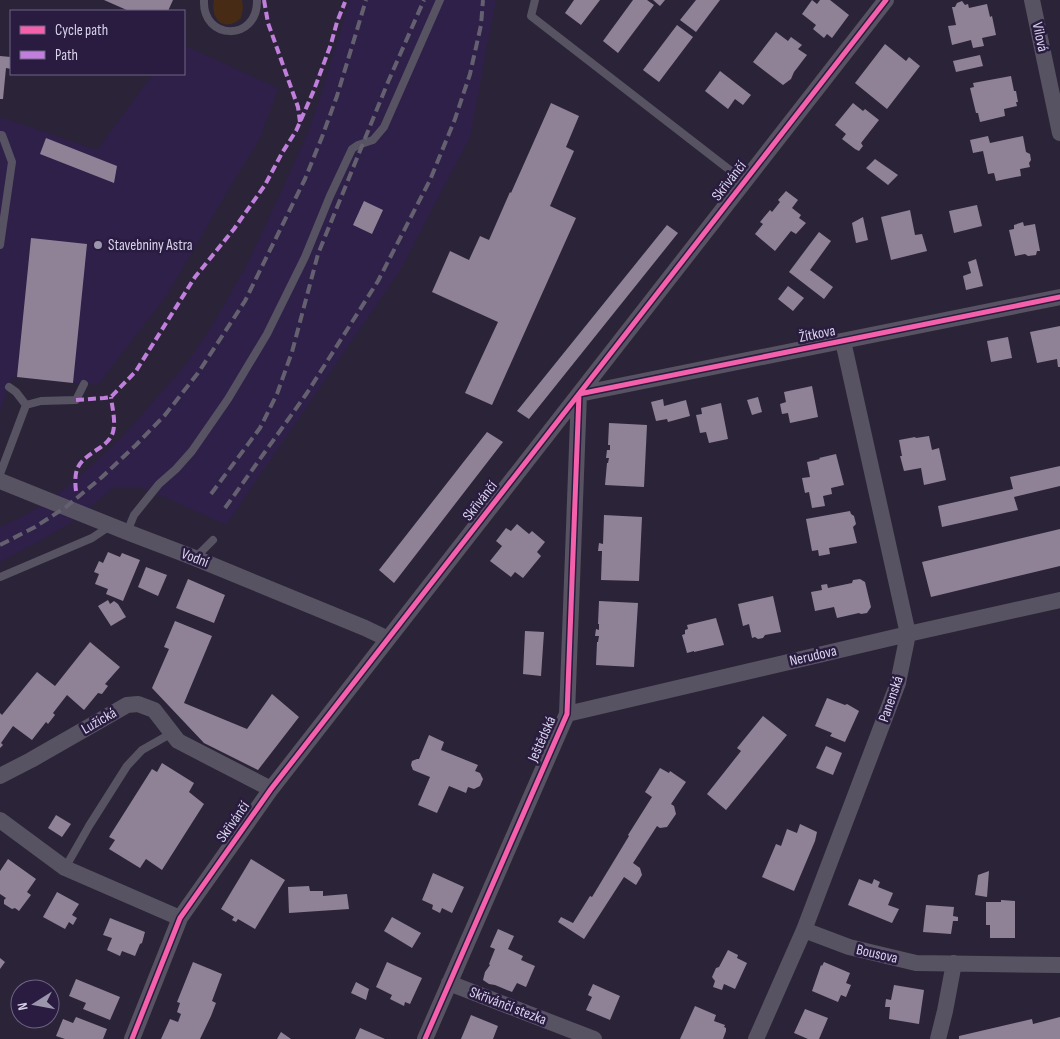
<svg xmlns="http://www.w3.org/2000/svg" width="1060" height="1039" font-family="'Sofia Sans Condensed',sans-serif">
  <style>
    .built { fill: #2e2048 }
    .green { fill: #482b15 }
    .building { fill: #8f8297 }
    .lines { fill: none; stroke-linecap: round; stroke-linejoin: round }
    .lane { stroke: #585362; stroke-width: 8 }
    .street { stroke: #585362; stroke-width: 16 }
    .rail { stroke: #65606f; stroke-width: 4; stroke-dasharray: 10 5; stroke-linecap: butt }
    .quiet { stroke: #c07fdc; stroke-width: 4; stroke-dasharray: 8 4; stroke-linecap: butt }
    .cycleway-casing { stroke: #291c40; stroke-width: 8 }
    .cycleway { stroke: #f560ab; stroke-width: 5 }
    .poi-dot { fill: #9c96ac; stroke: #291c40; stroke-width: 2 }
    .labels { text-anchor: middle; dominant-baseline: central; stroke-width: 5; stroke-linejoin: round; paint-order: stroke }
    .street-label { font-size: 15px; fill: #d9d3ea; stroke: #291c40 }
    .poi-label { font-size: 15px; fill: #d9d3ea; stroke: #291c40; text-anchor: start }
  </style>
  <rect width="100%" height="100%" fill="#2b2438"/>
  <path class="built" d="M350 0H496L470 137 401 269 226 525 144 488H113L75 520 42 540 0 562V527L27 514 57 495 92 465 125 434 186 364 215 321 247 264 273 209 308 132 322 91Z
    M184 45 278 88 261 137 226 194 167 295 98 385 12 377 0 411V118L7 119 97 150 153 74H184Z"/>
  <path class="green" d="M214 0H242L243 8 241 18C225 33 210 20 214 0Z"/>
  <path class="building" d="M104 0H173L168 11H129Z
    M574 0H600L581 25 565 13Z
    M633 0H647L654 5 618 53 603 41Z
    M653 0H665L660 6Z
    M696 0H720L696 32 680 20Z
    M812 0 817 4 820 0H830L849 15 832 38 827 34 824 38 813 29 816 25 802 14Z
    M962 1 965 5 968 4 969 8 987 4 990 17 992 16 996 35 982 38 984 46 973 48 971 40 952 45 948 26 956 25 952 7H955L957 3Z
    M677 25 693 37 659 82 643 70Z
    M776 32 788 41 791 37 802 45 798 49 807 55 794 72 791 79 783 85 753 62Z
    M885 44 906 61 909 57 920 66 887 109 855 83Z
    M980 55 983 66 956 72 953 61Z
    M0 56 11 57V69L6 68 3 99H0Z
    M720 71 751 95 743 105 735 99 728 109 705 91Z
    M1011 76 1014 91H1016L1018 102H1016L1017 106 1004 109 1005 116 980 122 978 113H976L970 88 974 87 973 83Z
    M551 103 579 116 566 147 574 151 550 206 576 218 492 405 465 393 498 322 432 292 450 251 469 260 480 236 489 240 510 192 511 193Z
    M853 103 863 111 865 109 879 120 861 143 863 146 859 151 855 149 842 139 846 134 835 125Z
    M988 136 990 143 1023 136 1026 152 1030 154 1031 160 1029 163 1030 167 1020 169 1021 176 996 181 994 173 988 174 983 151 973 153 970 140Z
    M46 138 117 166 114 183 40 154Z
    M875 159 898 175 888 185 866 168Z
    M786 191 798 200 792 208 801 215 799 218 806 223 796 234 791 231 775 251 755 234 763 224 760 222 770 210 772 212 780 202 778 200Z
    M364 201 383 210 372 234 353 225Z
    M977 205 982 226 954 233 949 211Z
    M910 210 915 235 922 234 927 251 891 260 881 217Z
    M863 217 868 240 856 243 852 223Z
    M1023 222 1024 226 1035 224 1040 251H1037L1036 255 1028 256 1025 254 1015 256 1009 230 1014 229V225Z
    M667 225 678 233 529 419 517 411Z
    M819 232 831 241 810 270 833 287 824 299 789 272Z
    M31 238 87 244 73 383 17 377Z
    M976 259 983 286 966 290 963 276 971 273 968 262Z
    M788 286 804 298 793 311 778 299Z
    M1060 326V367H1058L1057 359 1037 363 1030 332Z
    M1008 337 1012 358 991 362 987 341Z
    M812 386 818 417 790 423 788 413 782 414 780 404 786 402 784 392Z
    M758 397 762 412 752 415 747 400Z
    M663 399 664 406 686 400 690 416 668 422 667 419 656 421 651 402Z
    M721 403 728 439 709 443 706 432 700 433 696 415 702 414 701 408Z
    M609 423 647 425 644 487 605 485 607 463H608L609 458H606L607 450H610V445H608Z
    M487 432 503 442 394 583 379 570Z
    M929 436 932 450 939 448 946 480 924 485 921 468 904 471 900 456H902L899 440 915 437 916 438Z
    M836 454 844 485 831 488 832 494 823 496 825 506 812 508 809 492 805 493 802 478 810 477 807 462 820 459 819 458Z
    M1060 466V486L1014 497 1018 510 942 527 938 506 1013 489 1010 477Z
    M850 511 851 514 854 516 856 524 853 527 857 543 829 548 830 554 819 556 818 550 812 551 806 519Z
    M604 515 642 517 639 581 601 580 602 551H598L599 543 603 544Z
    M517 524 529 534 532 531 545 542 537 552 541 556 523 578 515 572 511 577 490 561 502 546 496 541 506 528 511 531Z
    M1060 529V566L931 597 922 562Z
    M108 552 120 557 122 553 140 560 123 601 106 594 108 589 95 584 99 574 94 572 99 561 103 563Z
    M146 567 167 575 158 596 138 587Z
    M188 579 225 595 214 623 176 608Z
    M860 579 865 582 871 607 867 613 861 614 859 613 837 618 834 607 815 611 811 592 822 590 821 585 827 584 828 588 852 583 853 580Z
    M773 596 781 632 765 635 763 638 758 639 755 637 752 638 749 624 743 626 738 604Z
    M108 600 110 604 114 601 118 604 126 617 111 626 98 606Z
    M599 601 638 603 634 667 596 665 597 642H598L599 636H595L596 629 599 630V624H598Z
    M716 618 724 645 694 652V651L687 653 682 635 685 634V630L688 629 687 625Z
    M175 621 212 636 184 703 247 729 272 694 299 717 258 770 204 743 152 688 169 649 164 647Z
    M525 631 544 632 541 676 523 674Z
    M90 642 120 667 105 684 108 686 102 694 98 693 84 710 67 695 53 713 55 715 48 724 46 722 32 740 13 726 1 743 3 745 0 748V713L2 715 37 672 55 686Z
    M827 698 845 705 847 704 859 711 845 742 830 736 832 733 815 726Z
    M763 716 787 735 726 810 707 794 741 751 737 748Z
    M429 735 444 742 441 750 478 765 475 771 480 773 483 779 480 786 474 789 468 787 466 793 449 786 437 813 418 805 430 777 413 770 411 765 412 761 417 759H419Z
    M826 746 842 753 833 775 816 768Z
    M162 763 194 783 189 792 204 804 162 870 146 859 140 868 109 849 115 840 109 837 152 769 157 772Z
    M660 768 669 773 670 771 686 782 671 804 674 806 676 814 667 827 660 828 657 826 633 863 640 868 642 875 636 885 624 877 584 939 558 922 561 917 573 923 590 896 592 897 629 836 628 835 652 797 645 792Z
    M56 815 71 824 62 837 48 828Z
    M800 824 817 832 815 841 794 891 762 877 776 844 781 846 787 829 797 833Z
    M8 859 36 879 27 892 31 895 19 911 15 908 12 909 4 904V900L6 898 0 894V871Z
    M251 859 285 880 255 929 238 919 236 922 232 920 234 917 221 909Z
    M989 871 987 897 975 895 978 875Z
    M433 873 464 887 452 913 442 908 440 913 432 909 433 905 422 900Z
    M859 879 872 884 874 879 880 882 878 887 893 893 888 905 899 909 892 923 848 905Z
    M309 886 310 891H323V896L347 894 349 909 289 913 288 887Z
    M57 892 79 904 72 915 77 918 73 925 69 922 65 929 43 917Z
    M1001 900 1015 901V938H990V925H986V902H1001Z
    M926 905 954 907 953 916 958 917V921H953L951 934 923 932Z
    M392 917 421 933 412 948 384 931Z
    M110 918 145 932 142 943 140 944 135 956 122 951 120 956 107 950 112 938 103 935Z
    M498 929 514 936 508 949 523 956 521 960 535 966 526 987 517 983 512 992 495 985 489 984 483 980 485 972 490 965 489 964 495 949 490 947Z
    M728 950 738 955 737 958 747 963 735 989 724 984 722 990 713 987 715 981 712 977 716 968 719 967Z
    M0 958 5 962 0 969Z
    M193 962 222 974 212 1001 216 1003 211 1016 200 1039H161L170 1019 178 1022 181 1014 177 1012 180 1003 177 1002Z
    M387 962 422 978 410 1004 405 1002 404 1006 390 999 392 995 376 987Z
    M824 962 850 973 846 983 851 985 846 997 841 995 838 1002 812 991 821 965 822 966Z
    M76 979 120 997 110 1020 83 1009 86 1003 69 996Z
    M356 982 369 989 366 1000 351 993Z
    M593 984 620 996 610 1020 586 1010 592 997 588 995Z
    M894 985 924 990 919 1024 889 1019 890 1007H885L886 999 891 1000Z
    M695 1006 716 1015 714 1021 725 1025 724 1027 726 1028V1031L723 1039H680Z
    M805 1009 828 1018 819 1039H808L794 1033Z
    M471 1015 498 1026 493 1039H461Z
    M76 1017 107 1029 103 1039H65L56 1036 63 1019 73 1023Z
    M1060 1017V1039H959V1036L1032 1019 1033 1024Z
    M360 1028 385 1039H355Z
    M281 1032 291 1039H277Z"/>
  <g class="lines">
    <path class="lane" d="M204 0C202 41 258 42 257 0
      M535 0 531 16 731 171 744 183
      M0 135H2L12 162 0 245
      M9 387 16 392 26 405
      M0 474 26 405 41 401 76 400 84 384
      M127 532 134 515 159 484 176 469 192 451 228 399 267 334 305 257 330 196 352 149 358 145 373 140 384 127 440 0
      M195 558 213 540
      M0 577 92 538 110 526
      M65 868 89 826 127 766 142 750 172 733"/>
    <path class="street" d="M1032 0 1060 133
      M0 481 127 532 195 558 365 628 388 639
      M567 714 908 634 1060 600
      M0 776 31 760 127 705 138 704 154 710 178 741 271 789
      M0 820 65 868 180 918
      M804 930 849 947 916 963 1060 965
      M449 983 594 1039
      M132 1039 180 918 271 789 886 0
      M425 1039 567 714 579 394 1060 297
      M756 1039 804 930 898 683 908 634 843 341
      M938 1039 945 1011 954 963"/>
    <path class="rail" d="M211 494 260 428 277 394 292 352 318 254 388 82 424 0
      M225 508 307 393 378 281 430 180 455 119 470 74 481 25 483 0
      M0 545 35 527 66 507 102 477 136 445 165 415 198 373 245 301 305 179 322 137 337 96 366 0"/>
    <path class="quiet" d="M264 0 268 23 298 107 300 122
      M76 400 104 398 111 397 136 371 195 277 234 229 265 185 282 153 296 131 314 90 331 44 337 22 345 2
      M76 491C73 465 80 461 101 447 106 443 111 439 113 432 116 421 112 407 111 397"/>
    <defs>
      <path id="cycleway" d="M132 1039 180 918 271 789 886 0
        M425 1039 567 714 579 394 1060 297"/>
    </defs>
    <use href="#cycleway" class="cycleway-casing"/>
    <use href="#cycleway" class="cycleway"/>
  </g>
  <circle class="poi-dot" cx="98" cy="245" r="5"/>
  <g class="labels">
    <g class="street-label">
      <text transform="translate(1040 37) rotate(78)">Vilová</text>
      <text transform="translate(729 181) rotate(-52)">Skřivánčí</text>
      <text transform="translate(817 334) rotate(-11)">Žítkova</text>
      <text transform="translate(480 501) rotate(-52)">Skřivánčí</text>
      <text transform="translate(195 558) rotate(21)">Vodní</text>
      <text transform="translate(813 656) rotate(-13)">Nerudova</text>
      <text transform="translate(891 699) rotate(-71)">Panenská</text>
      <text transform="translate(99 721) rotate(-30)">Lužická</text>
      <text transform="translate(542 739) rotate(-66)">Ještědská</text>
      <text transform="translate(233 822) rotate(-55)">Skřivánčí</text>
      <text transform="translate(877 954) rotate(13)">Bousova</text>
      <text transform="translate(508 1006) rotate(21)">Skřivánčí stezka</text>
    </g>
    <g class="poi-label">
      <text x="108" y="245">Stavebniny Astra</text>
    </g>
  </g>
  <rect x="10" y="10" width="175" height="65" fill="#291c40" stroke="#6f6584"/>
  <rect x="20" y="26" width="25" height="8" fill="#f560ab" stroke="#6f6584"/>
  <text x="55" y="35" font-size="15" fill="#d9d3ea">Cycle path</text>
  <rect x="20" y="51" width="25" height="8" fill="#c07fdc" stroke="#6f6584"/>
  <text x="55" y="60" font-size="15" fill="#d9d3ea">Path</text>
  <g transform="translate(35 1004) rotate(259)"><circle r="24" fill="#291c40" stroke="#6f6584"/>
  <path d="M0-4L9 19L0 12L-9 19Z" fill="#9c96ac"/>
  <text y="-8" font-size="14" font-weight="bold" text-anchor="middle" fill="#d9d3ea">N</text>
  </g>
</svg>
